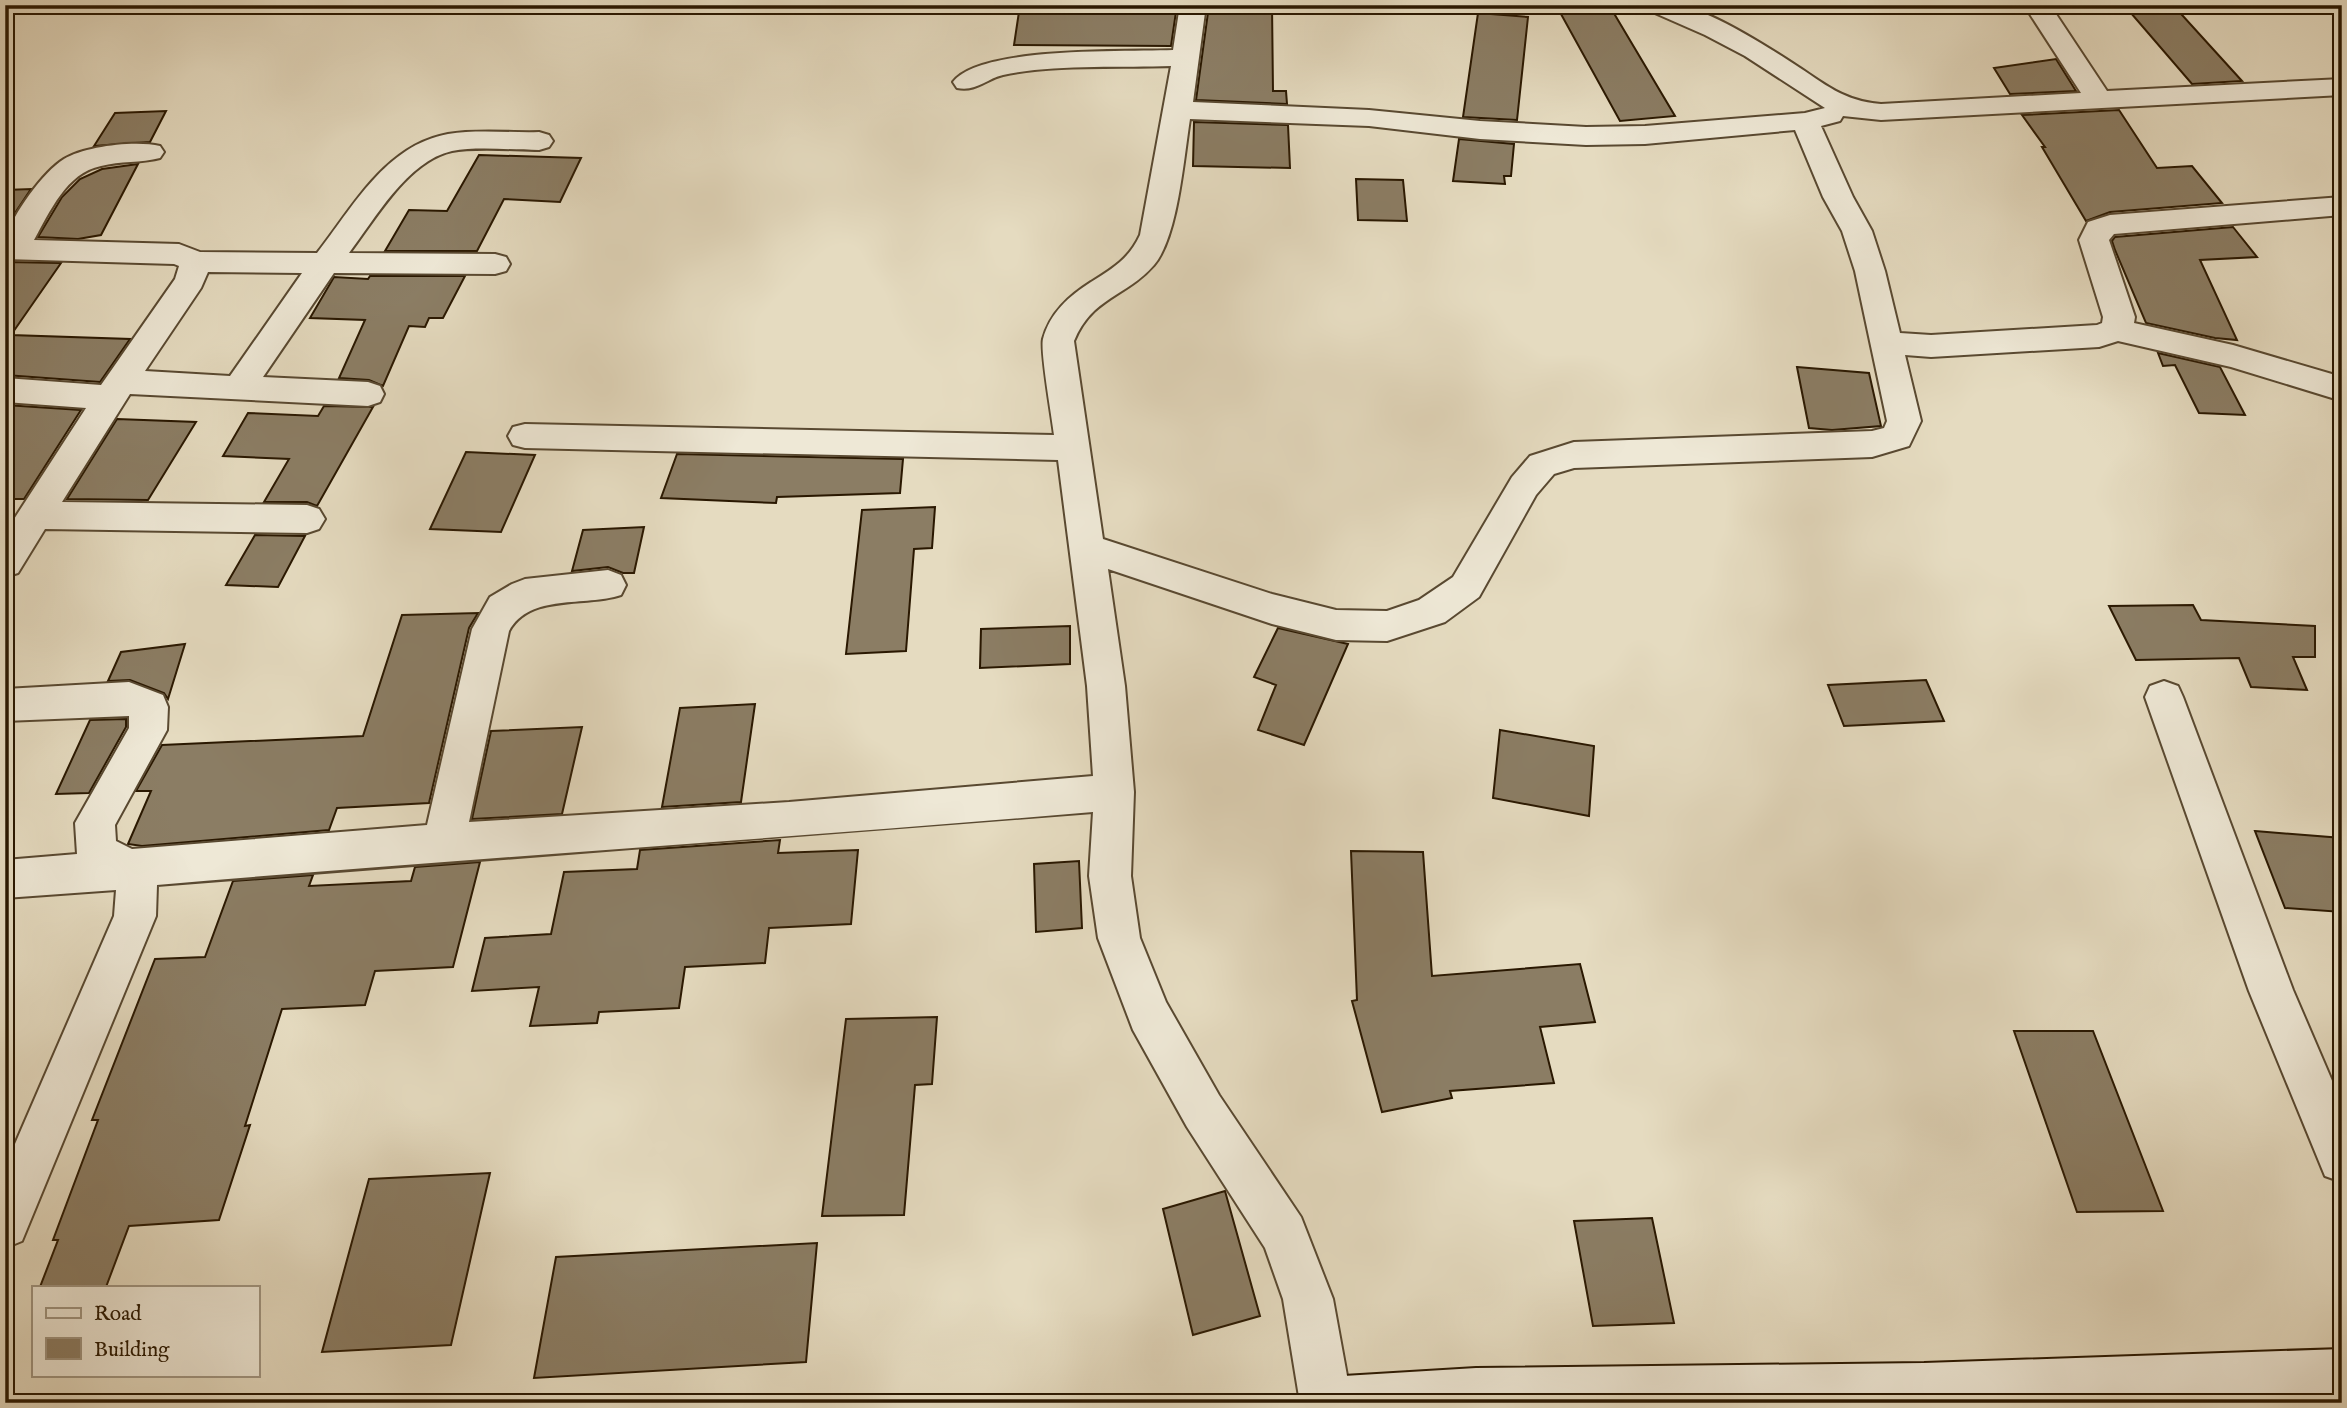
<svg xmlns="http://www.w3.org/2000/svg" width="2347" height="1408" font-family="'IM FELL English',serif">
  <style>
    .building { fill: #8b7d64; stroke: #2a1801; stroke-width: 2 }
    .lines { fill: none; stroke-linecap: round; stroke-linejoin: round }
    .minor-casing { stroke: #594931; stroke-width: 4 }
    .secondary-casing { stroke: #2a1801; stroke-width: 4 }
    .minor { fill: #eee8d6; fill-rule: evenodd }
    .secondary { fill: #eee8d6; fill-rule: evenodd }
  </style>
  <rect width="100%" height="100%" fill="#e5dbc0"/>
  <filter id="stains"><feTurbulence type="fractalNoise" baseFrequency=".00286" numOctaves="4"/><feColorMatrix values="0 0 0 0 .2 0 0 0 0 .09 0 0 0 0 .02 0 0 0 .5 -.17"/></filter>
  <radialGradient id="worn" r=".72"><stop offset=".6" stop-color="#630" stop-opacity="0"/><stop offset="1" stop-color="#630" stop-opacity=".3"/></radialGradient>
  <path class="building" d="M1020 5H1177L1171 46 1014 45Z
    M1209 5H1272L1273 91H1286L1287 104 1196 100Z
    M1556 5H1609L1675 116 1620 121Z
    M2124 5H2173L2242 81 2192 84Z
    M1478 13 1528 17 1517 120 1463 117Z
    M2056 59 2076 91 2010 94 1994 68Z
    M2119 110 2157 168 2192 166 2222 203 2110 212 2086 221 2042 147H2045L2022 115Z
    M166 111 150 142 94 146 115 113Z
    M1194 122 1288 125 1290 168 1193 166Z
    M1459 139 1514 144 1511 176H1504L1505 184 1453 181Z
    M479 155 581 158 560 202 504 199 477 251H385L409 210 447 211Z
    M138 164 101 235 78 239 38 237 62 197 80 179 102 169Z
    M1356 179 1403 180 1407 221 1358 220Z
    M31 189 13 216 5 232V190Z
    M2233 227 2257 257 2200 260 2237 340 2215 338 2146 323 2115 250 2112 241 2115 237Z
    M5 262 61 263 11 335 130 339 100 382 5 375Z
    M370 276H465L443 318H429L425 327 409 326 383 386 369 380 339 378 365 320 310 318 334 277 368 279Z
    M2158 353 2220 367 2245 415 2199 413 2175 365 2163 366Z
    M1797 367 1869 373 1881 426 1832 430 1809 428Z
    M5 405 81 410 24 499H5Z
    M324 406 373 407 317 506 307 502H264L289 459 223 456 248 413 318 416Z
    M117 419 196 422 148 500 67 499Z
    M466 452 535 455 501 532 430 529Z
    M677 454 903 459 900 493 777 497 776 503 661 498Z
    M935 507 932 548 914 549 906 651 846 654 862 510Z
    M644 527 634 573H623L608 567 572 571 583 530Z
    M255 535 305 536 278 587 226 585Z
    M2193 605 2201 620 2315 626V657H2293L2307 690 2251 687 2239 658 2136 660 2109 606Z
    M478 613 469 628 429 803 337 808 329 830 142 846 128 844 151 791H136L162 745 363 736 402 615Z
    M1070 626V664L980 668 981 629Z
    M1278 628 1348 644 1304 745 1258 730 1276 685 1254 677Z
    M185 644 168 699 164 693 130 680 108 681 121 652Z
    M1926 680 1944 721 1844 726 1828 685Z
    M755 704 741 802 662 807 680 708Z
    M126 719V727L89 793 56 794 90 720Z
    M582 727 562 814 472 819 491 731Z
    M1500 730 1594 746 1589 816 1493 798Z
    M2255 831 2342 838V912L2285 908Z
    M780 840 778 853 858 850 851 924 769 928 765 963 685 967 679 1008 599 1012 597 1023 530 1026 539 987 472 991 485 938 551 934 564 872 637 869 640 850Z
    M1351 851 1423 852 1432 976 1580 964 1595 1022 1540 1027 1554 1083 1450 1091 1452 1098 1382 1112 1352 1001 1357 1000Z
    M1079 861 1082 928 1036 932 1034 864Z
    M480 862 453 967 375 971 365 1005 282 1009 245 1126 250 1125 219 1220 129 1226 106 1287H40L58 1240H53L98 1120H92L155 959 205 957 233 881 313 875 309 886 411 881 415 867Z
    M937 1017 932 1084 915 1085 904 1215 822 1216 846 1019Z
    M2014 1031H2093L2163 1211 2077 1212Z
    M490 1173 451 1345 322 1352 369 1179Z
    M1225 1191 1260 1316 1193 1335 1163 1209Z
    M1652 1218 1674 1323 1593 1326 1574 1221Z
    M817 1243 806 1362 534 1378 556 1257Z"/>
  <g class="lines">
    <defs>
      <path id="minor" d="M1180 5H1206L1193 102 1369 110 1480 121 1586 127 1645 126 1805 113 1825 108 1745 56 1705 35 1648 10 1644 5C1655 5 1666 4 1677 5 1706 8 1768 47 1794 64 1825 84 1843 101 1881 104L2081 93 2024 5H2050L2107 91 2342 79V95L1881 120 1843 116 1840 121 1821 126 1853 197 1872 231 1885 271 1900 333 1931 335 2097 325 2102 323 2103 317 2079 240 2088 222 2110 215 2342 197V215L2114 234 2109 240 2135 317 2134 323 2233 345 2342 377V401L2231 367 2118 341 2099 347 1931 357 1905 355 1921 421 1909 446 1872 457 1574 468 1554 474 1536 495 1479 597 1445 622 1387 641 1336 640 1272 624 1108 569 1125 686 1134 792 1131 876 1140 938 1166 1002 1219 1095 1301 1217 1333 1299 1352 1403H1300L1283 1299 1265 1248 1187 1127 1133 1030 1098 938 1089 876 1093 812C781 839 469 858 157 885L156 916 22 1241 5 1248V1167L114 916 116 890 5 898V860L77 854 75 823 129 728V716L5 721V689L129 682 163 695 168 707 167 730 115 825 116 841 132 849 427 825 472 629 490 597 512 584 525 579 608 570 621 575 626 585 621 595C585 607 530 593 509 631L469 822 789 802 1093 776 1087 686 1058 460 525 448 513 445 508 436 513 427 525 424 1054 435C1052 417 1040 351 1043 339 1050 313 1069 296 1091 282 1112 269 1129 259 1140 235L1171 66C1119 68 1053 64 1003 75 986 79 976 92 957 88L953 82C979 46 1128 52 1173 50ZM1190 119 1369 126 1480 139 1586 145 1645 144 1795 130 1823 197 1842 231 1855 271 1887 421 1884 428 1872 431 1574 442 1530 456 1512 477 1453 577 1419 600 1387 611 1336 610 1272 594 1103 539 1074 341C1092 297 1126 297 1154 265 1178 237 1184 156 1190 119Z
        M539 132 549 135 553 141 549 147 539 150C513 150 477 146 452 151 407 161 375 219 349 253L495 254 506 257 510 264 506 271 495 274 334 273 263 377 368 382 380 386 384 394 380 402 368 406 130 394 62 502 307 505 319 509 325 519 319 529 307 533 45 529 18 573 5 577V533L86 408 5 402V378L101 385 175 279 179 266 174 264 5 259C5 252 4 243 6 237 13 214 43 172 64 159 85 146 136 140 160 146L164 152 160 158C141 163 120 161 101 166 66 173 50 212 34 240L179 244 200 252 317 253C353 207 386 145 448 134 477 129 510 133 539 132ZM208 272 302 273 230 376 145 371 201 288Z
        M2164 681 2178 686 2183 697 2293 990 2342 1104V1182L2325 1176 2249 991 2145 697 2150 686Z"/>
      <path id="secondary" d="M2342 1349V1399L2235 1403H1301L1309 1385 1327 1377 1476 1368 1924 1363Z"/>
    </defs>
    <use href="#minor" class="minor-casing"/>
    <use href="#secondary" class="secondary-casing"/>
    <use href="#minor" class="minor"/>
    <use href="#secondary" class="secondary"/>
  </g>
  <rect width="2347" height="1408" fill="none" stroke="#e5dbc0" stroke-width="28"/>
  <rect x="7" y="7" width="2333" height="1394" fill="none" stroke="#2a1801" stroke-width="3.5"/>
  <rect x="14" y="14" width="2319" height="1380" fill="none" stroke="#2a1801" stroke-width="2"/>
  <rect x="32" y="1286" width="228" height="91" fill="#eee8d6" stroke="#a09581" stroke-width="2"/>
  <rect x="46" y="1308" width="35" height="10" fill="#eee8d6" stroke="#a09581" stroke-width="2"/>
  <text x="94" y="1320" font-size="21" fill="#2a1801">Road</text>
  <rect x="46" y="1338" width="35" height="21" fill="#8b7d64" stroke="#a09581" stroke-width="2"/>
  <text x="94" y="1356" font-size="21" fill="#2a1801">Building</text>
  <rect width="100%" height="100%" filter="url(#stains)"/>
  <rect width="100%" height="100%" fill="url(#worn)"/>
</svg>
